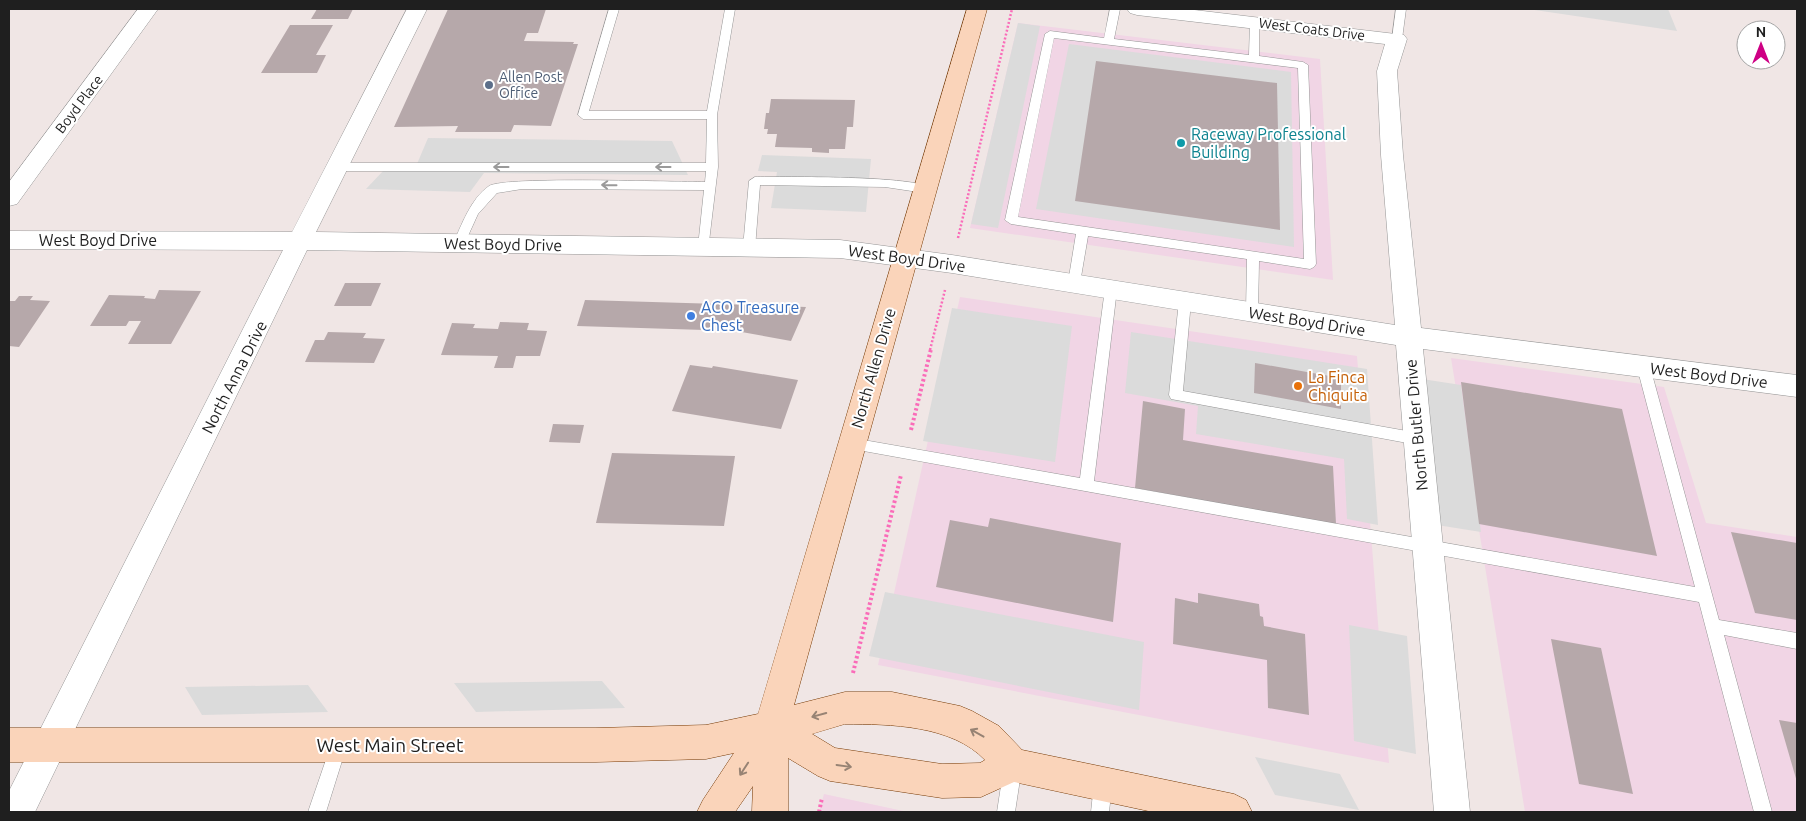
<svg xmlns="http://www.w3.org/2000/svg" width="1806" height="821" font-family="Ubuntu,sans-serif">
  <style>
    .commercial { fill: #f1d5e5 }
    .parking { fill: #dbdbdb }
    .building { fill: #b6a8aa }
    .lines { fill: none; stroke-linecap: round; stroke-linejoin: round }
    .lane-casing { stroke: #969696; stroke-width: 1 }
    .street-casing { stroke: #969696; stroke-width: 1 }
    .secondary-casing { stroke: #773a05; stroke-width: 1 }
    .path-far1 { stroke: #fa6cb9; stroke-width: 2.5; stroke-dasharray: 2 2; stroke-linecap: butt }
    .path { stroke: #fa6cb9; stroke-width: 4; stroke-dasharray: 2.5 2.5; stroke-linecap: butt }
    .lane { fill: #fff; fill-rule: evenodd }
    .street { fill: #fff; fill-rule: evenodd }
    .secondary { fill: #fad4ba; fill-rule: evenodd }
    .oneway { stroke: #9a9a9a }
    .oneway2 { stroke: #978374 }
    .service-dot { fill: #5c6f8a; stroke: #fff; stroke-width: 2 }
    .culture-dot { fill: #0f9aa8; stroke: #fff; stroke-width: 2 }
    .shop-dot { fill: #3f7fe0; stroke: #fff; stroke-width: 2 }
    .food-dot { fill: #e8710a; stroke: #fff; stroke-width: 2 }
    .labels { text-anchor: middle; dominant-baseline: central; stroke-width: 4; stroke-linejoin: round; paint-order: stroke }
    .far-street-label { font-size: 14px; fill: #1f1f1f; stroke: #fff }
    .far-service-label { font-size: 14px; fill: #4e5e75; stroke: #fff; text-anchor: start }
    .culture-label { font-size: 16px; fill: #0d838f; stroke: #fff; text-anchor: start }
    .street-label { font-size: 16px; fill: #1f1f1f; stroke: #fff }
    .shop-label { font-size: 16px; fill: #366cbe; stroke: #fff; text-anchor: start }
    .food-label { font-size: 16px; fill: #c56008; stroke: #fff; text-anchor: start }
    .near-street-label { font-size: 19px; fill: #1f1f1f; stroke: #fff }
  </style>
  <rect width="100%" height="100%" fill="#f0e6e5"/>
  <path class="commercial" d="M1018 23 1320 59 1333 280 970 228Z
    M960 297 1357 356 1389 763 878 665Z
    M1451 358 1664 387 1706 523 1797 537V812H1525Z
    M824 794 908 812H819Z"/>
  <path class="parking" d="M1528 9H1668L1677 31Z
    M1018 23 1040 26 998 228 971 224Z
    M1069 44 1291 72 1294 247 1036 209Z
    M428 138 672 141 688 175 484 173 470 192 366 189 383 171H414Z
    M762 155 871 159 866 212 771 208 777 172 758 171Z
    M952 308 1072 326 1055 462 923 441Z
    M1131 332 1367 369 1378 525 1347 519 1344 459 1196 434 1198 406 1125 393Z
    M1422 379 1461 385 1481 532 1437 525Z
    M885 592 1144 642 1139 710 869 656Z
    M1349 625 1407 636 1416 754 1354 741Z
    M602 681 625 708 476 712 454 683Z
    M308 685 328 712 202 715 185 687Z
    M1255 757 1340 774 1359 810 1275 795Z"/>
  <path class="building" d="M317 9H353L348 19H311Z
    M448 9H546L538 33H527L524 41 574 42 573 44H578L551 126 514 125 511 132H455L458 126 394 127Z
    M290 25H333L316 55H326L317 73H261Z
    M1096 61 1277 83 1280 230 1075 201Z
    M771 99 855 100 853 127H847L845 149H829V153L812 152V148L775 147 777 134H767L768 129H764L766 113H769Z
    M345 283H381L371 306H334Z
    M159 290 201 291 171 344H128L141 321H129L126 326H90L109 295 145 296 144 298 155 299Z
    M19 296H33L30 300 50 301 19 347 9 346V301H15Z
    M585 300 753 305 806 307 791 341 736 331 577 326Z
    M500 322 529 323 527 330 547 331 540 356H516L513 368H494L498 356 441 355 452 323 475 324 473 328 498 329Z
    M328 332 366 333 363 338 385 339 374 363 305 362 315 340H324Z
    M1255 363 1341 378V409L1254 393Z
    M690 365 712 368 713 366 798 380 781 429 672 411Z
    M1461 382 1622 409 1657 556 1479 524Z
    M1143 401 1185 409 1183 440 1333 466 1336 524 1135 488Z
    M553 424 584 425 580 443 549 442Z
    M612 453 735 456 724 526 596 523Z
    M990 518 1121 543 1113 622 936 587 950 520 988 527Z
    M1731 532 1797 543V620L1755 613Z
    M1198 593 1259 604 1260 616 1263 617 1264 626 1305 634 1309 715 1268 708 1267 660 1173 644 1175 598 1198 603Z
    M1551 639 1601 648 1633 794 1579 784Z
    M1779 720 1797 723V782Z"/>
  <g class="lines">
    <defs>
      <path id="lane" d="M609 9H619L589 111H707L725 9H735L717 115 718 167 708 250 704 251 698 247 704 190 522 189 497 193 478 214 463 247 459 248 453 244C461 226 471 198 489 186 505 176 674 182 705 182L706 171H336L330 167 336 163H706L707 119H583L578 115Z
        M1110 9H1120L1114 39 1249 55 1250 22 1255 19 1259 20V56L1303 62 1308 65 1316 264 1314 267 1310 269 1259 261 1258 312 1257 315H1247L1246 312 1247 259 1088 236 1080 283 1078 286H1070L1068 283 1076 234 1011 224 1005 220 1045 34 1050 31 1104 38ZM1054 38 1298 68 1304 259 1018 217Z
        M1396 9H1406L1402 39 1397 42 1392 39Z
        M755 177C780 177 920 175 931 189L925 193 885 187 760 185 755 248 749 252 743 248 749 181Z
        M1111 284 1115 286 1117 289 1094 481 1695 587 1637 367 1639 363 1644 362 1649 363 1719 620 1797 633V649L1724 635 1772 812H1754L1699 602 847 448 845 444 847 440 852 438 1080 478 1105 289 1107 286Z
        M1185 296 1189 298 1191 301 1183 391 1418 433 1423 435 1425 439 1423 443 1418 445 1171 399 1169 395 1179 301 1181 298Z
        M339 737 345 739 347 745 326 812H308L331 745 333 739Z
        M1013 757 1019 760 1022 766 1015 812H997L1004 766 1007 760Z
        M1103 775 1109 778 1112 784 1109 812H1091L1094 784 1097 778Z"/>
      <path id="street" d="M138 9H158L17 204 9 206V182Z
        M407 9H427L316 232 840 240 952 255 1395 325 1381 155 1377 71 1385 44 1137 15 1130 13 1127 9H1186L1404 35 1407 39 1397 71 1403 155 1421 328 1797 375V397L1423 349 1470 812H1434L1396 345 952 273 840 258 307 250 35 812H9V791L283 250 9 249V231L292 232Z"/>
      <path id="secondary" d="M967 9H987L794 705 845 692H892L960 706 972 711 999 726 1022 750 1234 794 1246 800 1252 812H1153L1014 782 981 797 942 798 830 781 818 776 788 758V812H752L753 786 735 812H697L703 800 734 753 706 759 596 762H9V728H596L706 725 758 714ZM845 724C890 724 952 725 985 760L980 763 942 764 835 748 812 734Z"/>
    </defs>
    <use href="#lane" class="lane-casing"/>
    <use href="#street" class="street-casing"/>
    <use href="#secondary" class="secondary-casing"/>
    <path class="path-far1" d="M958 238 1012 9
      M930 350 945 290"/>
    <path class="path" d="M911 430 931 349
      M853 673 901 475
      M819 812 822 798"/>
    <use href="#lane" class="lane"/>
    <use href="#street" class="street"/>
    <use href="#secondary" class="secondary"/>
  </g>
  <defs><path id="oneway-shaft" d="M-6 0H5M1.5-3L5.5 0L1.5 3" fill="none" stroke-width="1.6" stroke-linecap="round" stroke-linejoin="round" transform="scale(1.25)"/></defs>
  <g class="oneway">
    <use href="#oneway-shaft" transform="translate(501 167) rotate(180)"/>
    <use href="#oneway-shaft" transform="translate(663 167) rotate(180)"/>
    <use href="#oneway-shaft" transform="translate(609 185) rotate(-179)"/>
  </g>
  <g class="oneway2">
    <use href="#oneway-shaft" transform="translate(819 715) rotate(165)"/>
    <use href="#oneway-shaft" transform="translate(977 733) rotate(-151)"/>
    <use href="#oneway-shaft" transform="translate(844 766) rotate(8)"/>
    <use href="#oneway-shaft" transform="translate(744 769) rotate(123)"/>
  </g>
  <circle class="service-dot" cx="489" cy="85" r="5"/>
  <circle class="culture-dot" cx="1181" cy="143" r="5"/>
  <circle class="shop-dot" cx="691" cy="316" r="5"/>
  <circle class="food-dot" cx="1298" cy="386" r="5"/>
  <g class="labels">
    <g class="far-street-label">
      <text transform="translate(1312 29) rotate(7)">West Coats Drive</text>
      <text transform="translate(79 104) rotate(-53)">Boyd Place</text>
    </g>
    <g class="far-service-label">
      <text x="499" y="77">Allen Post<tspan x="499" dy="16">Office</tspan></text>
    </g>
    <g class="culture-label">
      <text x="1191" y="134">Raceway Professional<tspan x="1191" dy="18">Building</tspan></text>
    </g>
    <g class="street-label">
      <text x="98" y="240">West Boyd Drive</text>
      <text transform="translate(503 244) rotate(1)">West Boyd Drive</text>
      <text transform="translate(907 258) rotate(8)">West Boyd Drive</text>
      <text transform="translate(1307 321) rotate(9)">West Boyd Drive</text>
      <text transform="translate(873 368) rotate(-74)">North Allen Drive</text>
      <text transform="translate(1709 375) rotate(7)">West Boyd Drive</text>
      <text transform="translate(234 377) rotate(-63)">North Anna Drive</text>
      <text transform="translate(1416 425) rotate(-95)">North Butler Drive</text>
    </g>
    <g class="shop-label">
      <text x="701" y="307">ACO Treasure<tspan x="701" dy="18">Chest</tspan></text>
    </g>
    <g class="food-label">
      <text x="1308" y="377">La Finca<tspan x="1308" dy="18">Chiquita</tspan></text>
    </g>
    <g class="near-street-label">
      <text x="390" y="745">West Main Street</text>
    </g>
  </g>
  <rect width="1806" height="821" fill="none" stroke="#1f1f1f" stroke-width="20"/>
  <g transform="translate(1761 45)"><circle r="24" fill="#ffffff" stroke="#a5a5a5"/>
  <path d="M0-4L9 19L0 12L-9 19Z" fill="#ce0084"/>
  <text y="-8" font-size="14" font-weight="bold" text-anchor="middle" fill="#1f1f1f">N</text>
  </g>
</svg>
